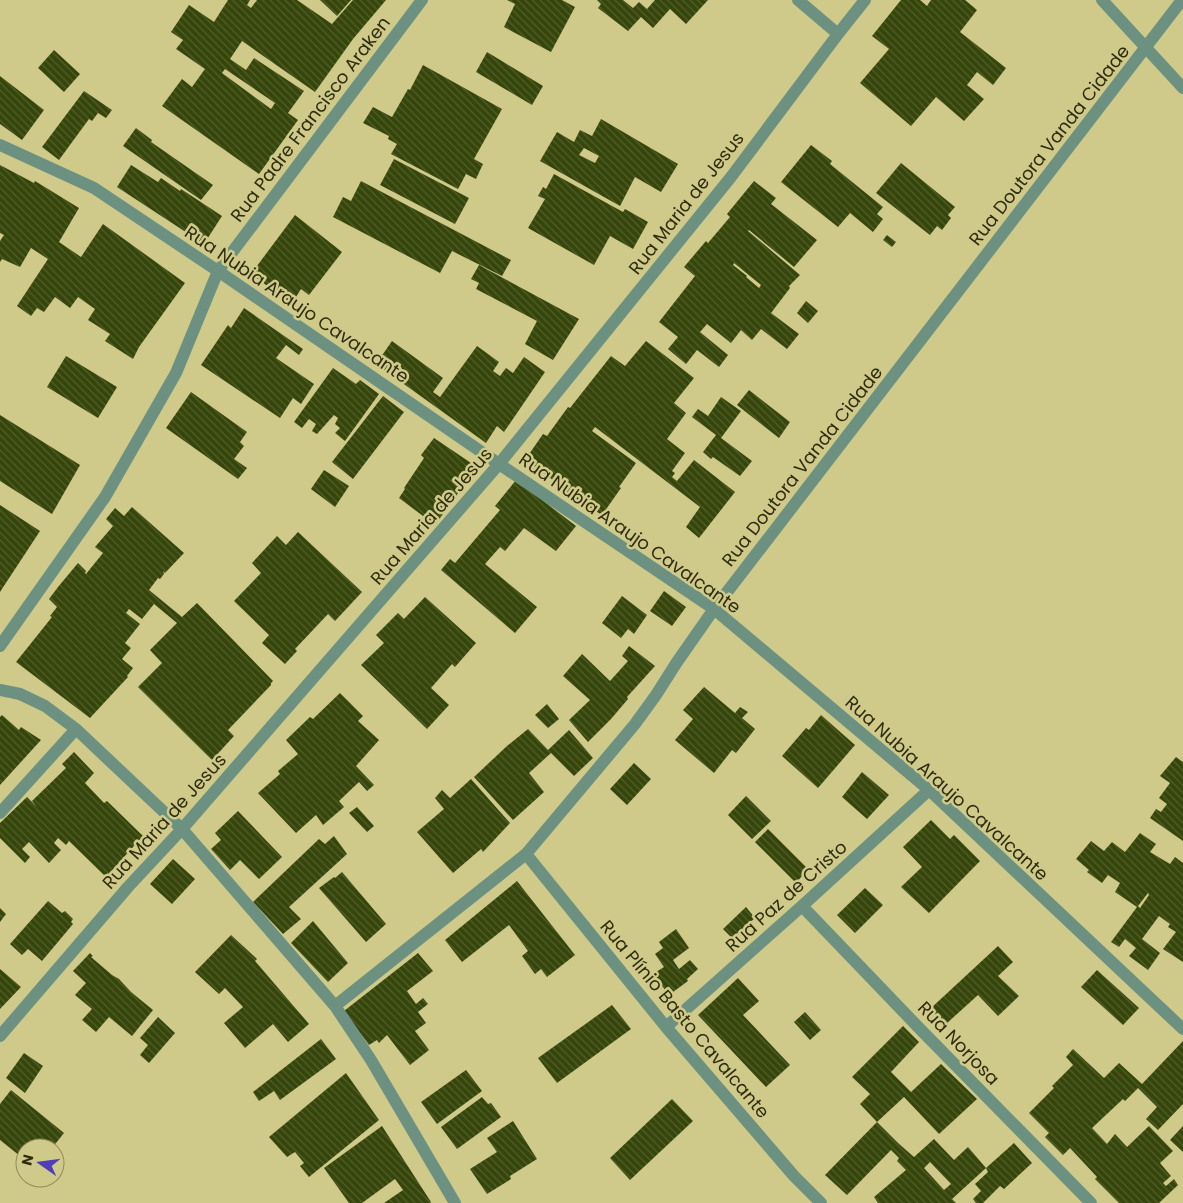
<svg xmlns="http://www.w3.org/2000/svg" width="1183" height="1203" font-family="Poppins,sans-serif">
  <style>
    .building { fill: url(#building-back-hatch); fill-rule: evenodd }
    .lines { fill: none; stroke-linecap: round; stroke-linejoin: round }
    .minor { stroke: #6c9180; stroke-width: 12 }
    .labels { text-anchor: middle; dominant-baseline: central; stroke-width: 5; stroke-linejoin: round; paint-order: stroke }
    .street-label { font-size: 18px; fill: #2f2c12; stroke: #cfca89 }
  </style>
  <defs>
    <pattern id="building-back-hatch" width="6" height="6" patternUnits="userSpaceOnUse" patternTransform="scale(1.25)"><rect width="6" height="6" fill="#36460a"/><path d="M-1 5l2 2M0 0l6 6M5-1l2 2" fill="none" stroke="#525e2d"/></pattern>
  </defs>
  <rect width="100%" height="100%" fill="#cfca89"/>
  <path class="building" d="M228 0H250L247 5 251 8 257 0H297L332 24 353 0H386L353 39 315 92 242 41 230 59 246 70 254 58 304 91 288 113 298 120 259 174 162 106 182 79 192 87 205 69 176 49 183 40 171 32 189 5 214 22ZM225 69 275 103 271 109 222 73Z
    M320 0H351L337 16Z
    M507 0H562L575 7 551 52 504 27 515 4Z
    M597 0H623L633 8 639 2 647 9 655 0H708L686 24 670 9 653 28 641 17 628 31 598 8 601 4Z
    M901 0H920L927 6 931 0H965L977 10 960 32 1006 68 993 85 977 72 967 85 984 99 964 121 936 97 911 126 860 83 889 49 872 36Z
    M54 50 80 74 64 92 38 68Z
    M487 52 543 86 532 105 476 72Z
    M423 65 502 109 474 159 483 164 476 179 466 174 458 189 391 154 397 144 388 139 389 136 363 123 373 107 392 117 408 89 410 90Z
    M0 76 44 110 22 140 0 124Z
    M84 91 112 110 106 118 98 113 92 121 89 119 59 160 42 147Z
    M601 119 678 164 661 192 635 177 620 206 540 161 557 132 574 142 580 130 592 136ZM584 148 599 156 595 163 579 155Z
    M136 128 152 140 151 142 213 185 201 200 123 146Z
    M811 145 832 161 830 164 883 207 877 214 883 219 873 232 850 213 838 227 781 182Z
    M394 159 469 198 455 224 380 185Z
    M901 163 955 207 948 215 951 218 942 230 937 226 930 235 876 193Z
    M0 165 34 183 35 181 79 208 59 242 81 257 103 224 185 283 139 347 133 359 105 341 110 334 88 320 95 309 78 297 70 308 55 297 44 312 37 308 31 316 17 306 48 259 31 248 20 267 2 259 0 262V241L4 235 0 233Z
    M131 165 158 182 161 178 180 191 181 189 222 216 204 244 117 187Z
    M554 174 623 212 625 209 648 222 633 249 610 236 594 265 528 228 545 199 538 196 543 187 546 189Z
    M361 181 511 260 502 276 452 251 440 273 333 217 343 197 351 201Z
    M754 181 776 198 771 204 817 240 794 267 749 230 748 231 800 275 789 286 790 288 771 313 799 334 787 349 761 329 752 340 741 330 731 343 707 324 700 332 728 355 719 367 697 350 686 364 668 349 678 337 659 322 695 276 684 267 706 241 708 243 730 217 727 214ZM734 263 761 285 759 288 746 277 747 276 733 265Z
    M295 215 342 252 309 295 301 289 296 297 299 299 295 306 251 274Z
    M887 235 896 242 892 247 883 240Z
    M479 265 579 319 553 360 525 344 537 321 476 289 479 283 471 279Z
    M806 301 818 311 808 323 797 313Z
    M244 308 303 349 299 355 286 345 276 358 314 384 301 404 293 398 280 418 201 365 228 325 231 328Z
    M392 341 443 378 433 392 440 397 477 346 499 362 493 371 500 376 506 368 513 373 524 357 545 372 504 432 497 426 486 443 376 364Z
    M646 341 694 378 674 403 686 413 667 439 685 453 672 471 675 473 672 477 677 481 694 460 735 492 699 538 686 527 700 507 595 427 592 431 636 463 619 487 621 488 602 515 589 507 587 509 558 488 560 485 525 460 543 434 547 436 568 407 570 408 611 356 625 366Z
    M66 356 117 387 98 418 47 387Z
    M333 368 356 384 360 380 379 394 345 441 335 433 340 428 335 424 338 418 334 415 317 434 312 431 316 424 309 419 302 428 294 422Z
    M749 390 790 422 779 438 737 405Z
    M191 392 247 432 240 442 244 446 234 459 247 468 238 479 166 428Z
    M383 396 404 412 353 479 332 462Z
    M721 397 741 411 721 438 752 461 740 476 713 457 711 459 703 452 716 435 692 417 698 409 708 416Z
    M0 415 80 465 52 514 0 481Z
    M434 438 477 467 435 525 399 498 405 489 404 488 424 458 421 455Z
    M324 470 349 486 335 507 311 489Z
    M516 480 576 526 556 551 524 528 505 551 500 547 485 564 537 607 515 633 441 570 450 559 455 563 500 510 495 506Z
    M0 505 40 531 0 592Z
    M132 507 184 553 165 573 163 571 164 574 160 579 158 578 149 590 182 617 197 603 273 681 271 683V685L228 730 234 736 212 760 138 687 162 663 150 650 177 623 154 604 142 619 129 609 126 613 140 624 125 643 131 648 122 659 133 668 127 676 128 677 90 718 16 662 52 617 50 616 57 607 49 599 58 587 78 563 86 571 85 573 86 574 103 553 95 547 113 526 106 519 115 508 124 516Z
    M298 532 362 592 335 621 328 614 295 649 297 651 285 664 262 643 269 635 234 601 261 573 252 563 277 536 286 545Z
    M664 591 686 607 672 626 650 611Z
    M622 596 647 615 634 634 628 629 621 638 602 623Z
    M425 597 476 643 455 667 452 664 431 688 449 705 427 729 361 665 384 643 376 635 398 613 404 619Z
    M629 646 655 666 627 697 628 699 611 719 588 742 569 720 590 700 563 676 582 654 610 681 628 661 622 656Z
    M704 687 735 713 740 707 748 712 742 718 755 729 736 753 732 750 714 773 675 740 693 719 683 710Z
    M340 693 363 716 358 721 379 740 356 766 374 785 367 791 359 782 339 801 344 807 323 825 316 815 296 833 258 793 280 774 278 771 298 754 286 740 310 717 313 719Z
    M547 704 559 719 548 728 535 715Z
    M2 715 19 730 21 727 41 740 0 785V717Z
    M821 715 855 745 818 788 782 756 806 728 809 730Z
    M528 729 548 750 569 730 593 758 574 776 551 753 529 773 544 792 513 820 474 777 507 746Z
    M74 752 94 773 85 783 104 803 107 801 143 836 106 877 69 841 66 845 58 838 54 843 61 850 49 863 29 842 22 849 30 857 25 863 0 838V823L27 797 37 807 32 801 66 768 62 764Z
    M1176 757 1183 762V841L1150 818 1156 809 1161 812 1167 804 1159 798 1170 783 1160 776Z
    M634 763 651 779 627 805 610 789Z
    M862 772 889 795 867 819 842 797Z
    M471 779 510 823 483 852 481 849 453 873 417 832 444 809 435 798 442 790 450 798Z
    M746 796 771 821 752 839 728 815Z
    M357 807 374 826 367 832 349 813Z
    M238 811 282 857 259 879 240 860 230 870 211 849 221 840 215 833Z
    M931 820 950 839 954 835 980 861 929 913 901 887 922 867 903 847Z
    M768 829 808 869 796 883 755 842Z
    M1140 833 1156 844 1150 852 1170 864 1175 857 1183 863V962L1163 949 1176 932 1168 927 1170 924 1159 916 1142 939 1160 953 1148 970 1129 956 1136 948 1125 939 1119 947 1111 942 1137 907 1115 892 1120 883 1108 875 1102 883 1087 872 1089 870 1076 859 1091 841 1104 851 1112 842 1125 852ZM1148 893 1149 895 1140 908 1138 906Z
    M334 836 347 854 289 907 301 919 283 934 253 902 319 839 325 844Z
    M173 859 195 879 172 904 150 884Z
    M342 872 386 924 366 942 319 888 334 877 335 878Z
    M517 881 575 955 547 977 541 969 535 974 522 956 528 951 509 925 462 962 445 940Z
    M865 888 883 905 855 933 837 915Z
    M48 901 62 913 65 911 73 919 71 922 73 924 42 961 28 949 22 955 10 944Z
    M746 907 755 918 732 938 723 929Z
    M0 908 6 914 0 922Z
    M313 921 348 963 328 982 291 943Z
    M676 929 689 948 673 960 679 969 690 960 698 969 687 979 688 981 669 995 653 974 664 967 655 954 663 948 659 942Z
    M231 935 257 959 255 961 309 1024 288 1042 273 1024 245 1048 224 1023 243 1007 225 988 219 994 195 972Z
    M998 946 1013 962 998 976 1019 996 998 1016 978 995 946 1024 930 1009Z
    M90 953 93 956 91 957 112 975 119 979 131 992 153 1010 132 1036 109 1017 96 1032 82 1020 92 1009 75 995 86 983 73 971Z
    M418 953 433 971 407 991 416 1004 423 998 428 1004 418 1012 426 1023 415 1031 429 1050 410 1065 387 1035 379 1043 377 1040 369 1045 344 1011Z
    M0 969 21 987 0 1009Z
    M1097 970 1139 1008 1123 1025 1081 987Z
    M738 978 759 1001 743 1015 790 1065 766 1087 698 1015Z
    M612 1005 631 1029 557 1083 538 1058Z
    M805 1012 821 1030 810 1040 794 1022Z
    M158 1017 175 1033 149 1063 140 1055 148 1045 140 1038Z
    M903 1026 919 1042 891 1072 911 1092 941 1064 977 1099 939 1134 904 1097 877 1122 898 1143 914 1157 934 1139 954 1160 968 1147 986 1168 1014 1143 1032 1163 1004 1189 1000 1186 983 1203H976L973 1199 981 1191 975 1184 988 1172 986 1168 952 1199 956 1203H878L874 1197 906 1170 897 1161 899 1158 891 1150 847 1195 825 1175 877 1122 860 1104 870 1094 852 1077ZM930 1162 951 1184 944 1190 924 1168Z
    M321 1039 336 1059 280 1100 274 1091 259 1101 253 1092Z
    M1183 1041V1104L1158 1130 1146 1119 1157 1107 1138 1088 1125 1101 1123 1099 1092 1128 1107 1144 1115 1134 1127 1147 1149 1126 1173 1151 1160 1163 1171 1176 1163 1183 1166 1186 1174 1179 1178 1185 1159 1203H1119L1095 1179 1097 1177 1070 1148 1063 1155 1045 1137 1049 1133 1029 1113 1054 1088 1052 1086 1073 1065 1066 1057 1073 1049 1104 1078 1119 1063 1142 1084Z
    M24 1053 43 1066 25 1093 6 1078Z
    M466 1070 482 1091 437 1124 421 1102Z
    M346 1073 379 1120 309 1177 300 1166 304 1163 295 1152 287 1157 269 1137Z
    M11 1090 64 1133 52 1148H25V1160L0 1140V1104Z
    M482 1097 488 1104 491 1103 501 1117 457 1149 441 1127Z
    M672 1099 693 1121 630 1180 610 1158Z
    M513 1121 537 1159 510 1176 511 1179 487 1194 470 1169 497 1152 487 1138Z
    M382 1126 431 1202 430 1203H384L403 1190 395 1179 362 1203H349L324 1168Z
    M1183 1126V1152L1170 1140Z"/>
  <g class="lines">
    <path class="minor" d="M798 0 838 34
      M1102 0 1183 88
      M0 145 94 188 218 271 499 464 714 609 929 790 1183 1029
      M0 646 105 497 176 373 218 271 422 0
      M0 690 20 694 45 706 76 729 182 829 335 1006 371 1060 455 1203
      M0 813 76 729
      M526 854 666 1027 794 1176 821 1203
      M802 906 921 1030 1091 1203
      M335 1006 526 854 635 724 656 695 677 662 714 609 1182 0
      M666 1027 802 906 929 790
      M0 1036 128 887 182 829 499 464 731 177 838 34 865 0"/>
  </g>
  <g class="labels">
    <g class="street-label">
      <text transform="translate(310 119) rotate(-53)">Rua Padre Francisco Araken</text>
      <text transform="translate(1049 145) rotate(-52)">Rua Doutora Vanda Cidade</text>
      <text transform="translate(686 203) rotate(-52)">Rua Maria de Jesus</text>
      <text transform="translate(297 304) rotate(34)">Rua Nubia Araujo Cavalcante</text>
      <text transform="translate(802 466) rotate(-52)">Rua Doutora Vanda Cidade</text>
      <text transform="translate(431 516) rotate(-49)">Rua Maria de Jesus</text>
      <text transform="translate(630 533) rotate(35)">Rua Nubia Araujo Cavalcante</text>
      <text transform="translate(947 788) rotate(42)">Rua Nubia Araujo Cavalcante</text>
      <text transform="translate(164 821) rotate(-48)">Rua Maria de Jesus</text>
      <text transform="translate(786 896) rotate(-42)">Rua Paz de Cristo</text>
      <text transform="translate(685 1019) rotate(50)">Rua Plínio Basto Cavalcante</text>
      <text transform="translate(959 1043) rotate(46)">Rua Norjosa</text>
    </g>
  </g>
  <g transform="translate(40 1163) rotate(284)"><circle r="24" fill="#cfca89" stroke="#8f8b59"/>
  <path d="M0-4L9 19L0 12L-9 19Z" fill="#513db5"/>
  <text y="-8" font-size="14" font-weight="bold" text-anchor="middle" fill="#2f2c12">N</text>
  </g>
</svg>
